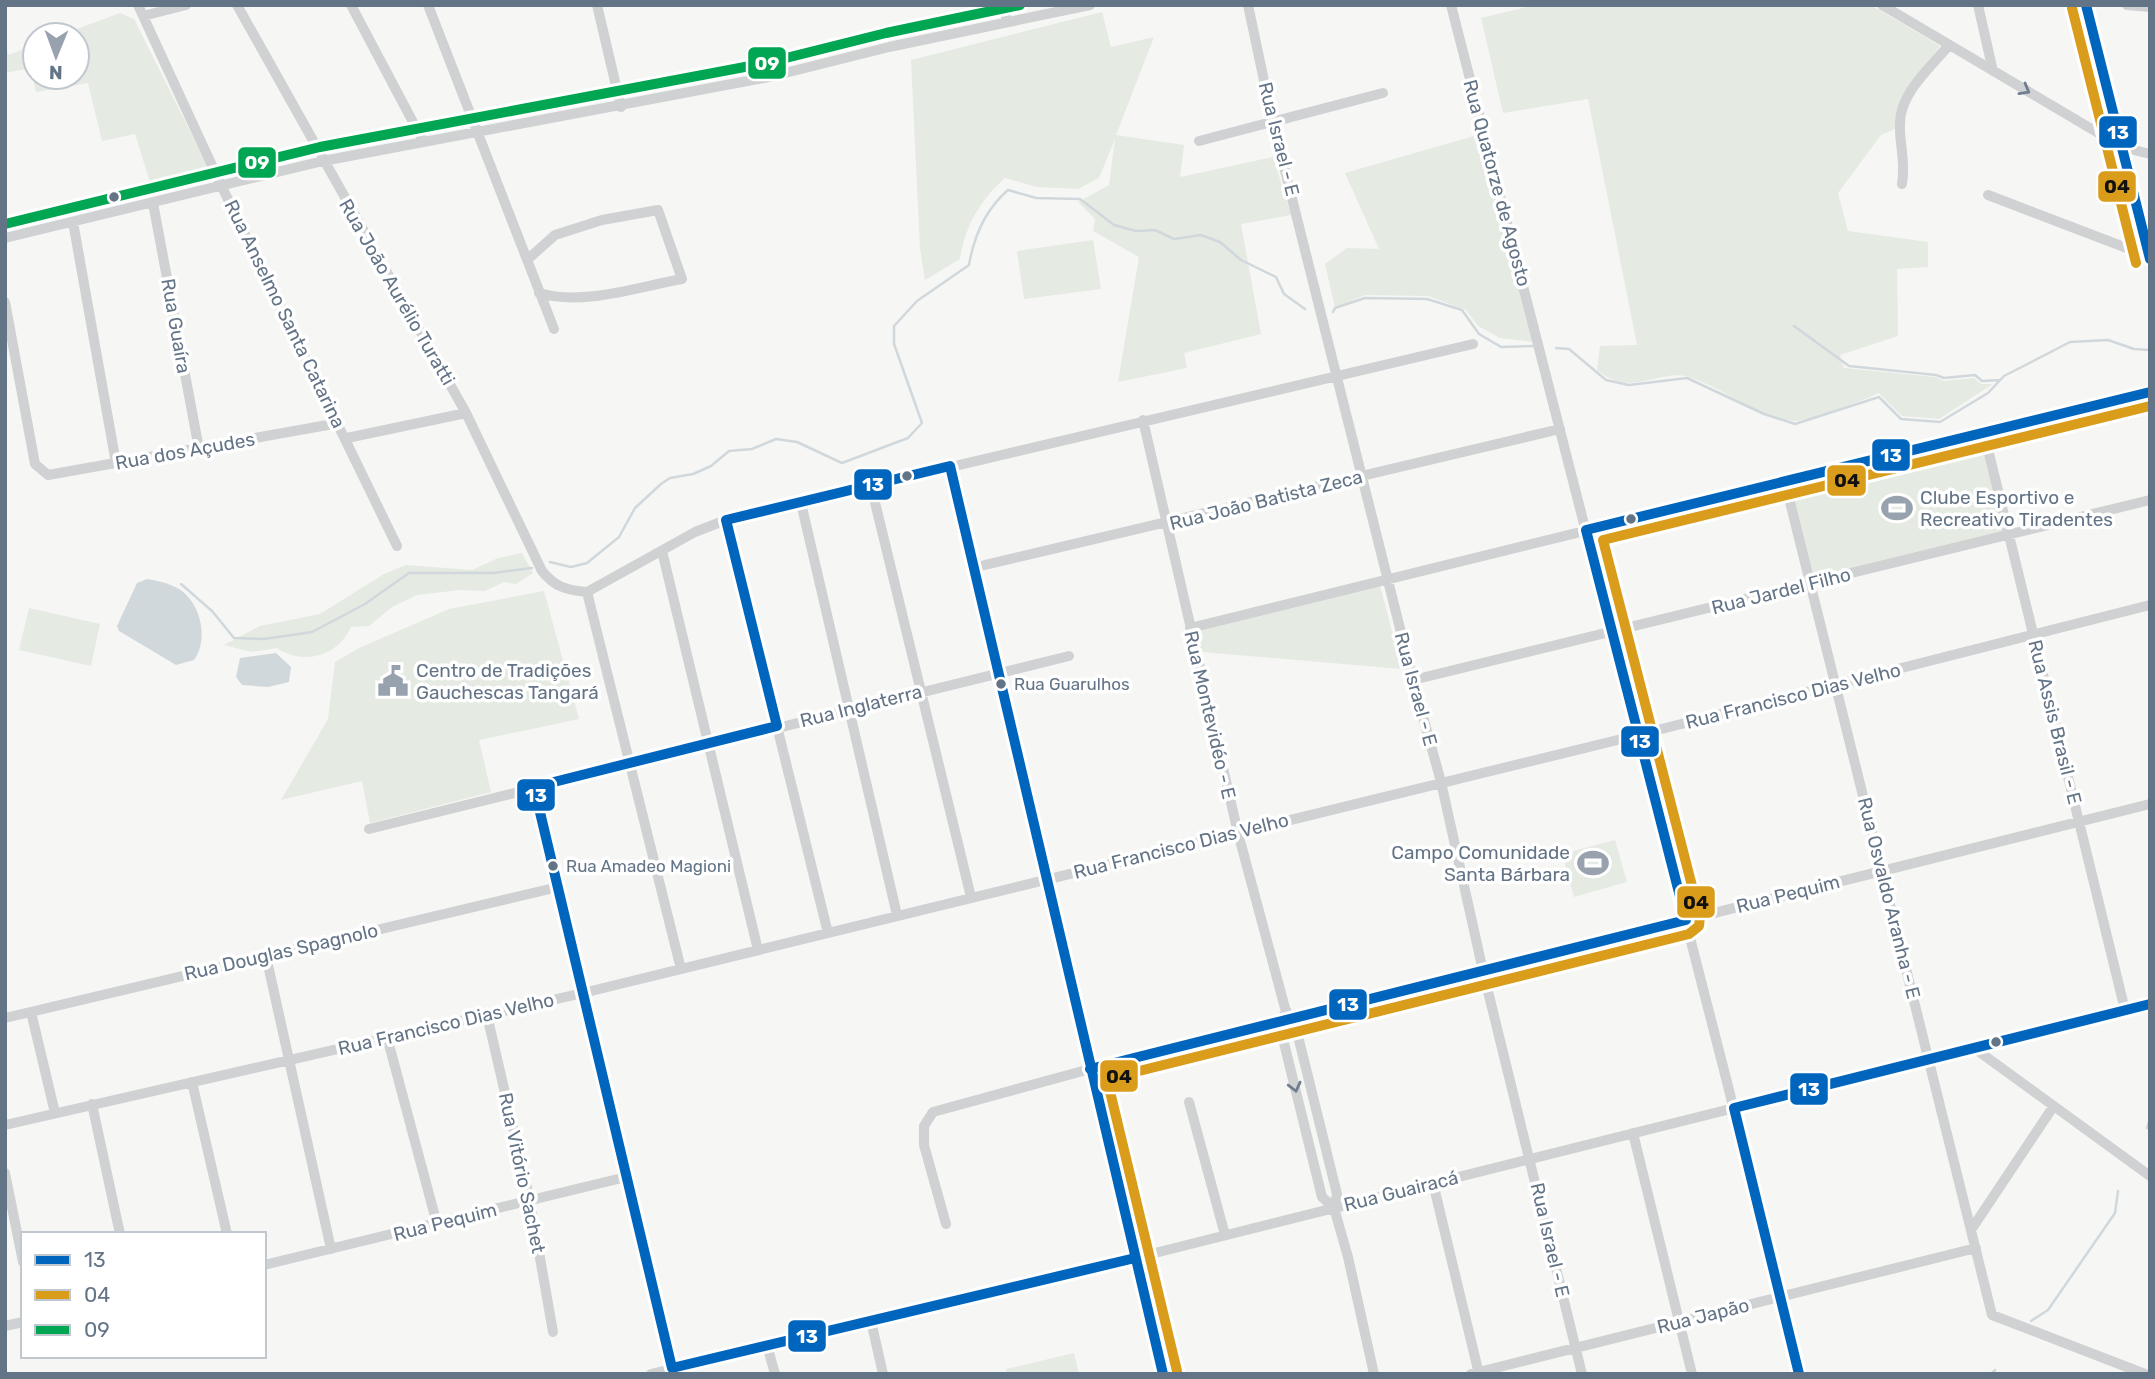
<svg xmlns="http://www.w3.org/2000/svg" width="2155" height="1379" font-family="Rubik,sans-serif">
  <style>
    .green { fill: #e5eae3 }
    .water { fill: #d1d8db }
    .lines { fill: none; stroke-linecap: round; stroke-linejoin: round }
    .stream { stroke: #d1d8db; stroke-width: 2.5 }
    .minor { stroke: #d0d1d2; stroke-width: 10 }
    .bus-1-casing { stroke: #fff; stroke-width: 16 }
    .bus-2-casing { stroke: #fff; stroke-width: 16 }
    .bus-3-casing { stroke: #fff; stroke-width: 16 }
    .bus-1 { stroke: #0065bd; stroke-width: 10 }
    .bus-2 { stroke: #da9c1b; stroke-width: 10 }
    .bus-3 { stroke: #00a651; stroke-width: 10 }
    .oneway { stroke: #6f7d8e }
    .bus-dot { fill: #647487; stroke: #fff; stroke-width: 2.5 }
    .labels { text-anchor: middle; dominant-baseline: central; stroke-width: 7; stroke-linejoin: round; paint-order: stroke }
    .bus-label { font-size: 17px; fill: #647487; stroke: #fff; text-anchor: start }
    .street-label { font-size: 19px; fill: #647487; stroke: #fff }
    .poi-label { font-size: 19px; fill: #647487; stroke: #fff; text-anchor: start }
    .line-badge { stroke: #fff; stroke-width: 2.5 }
    .badge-label { font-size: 19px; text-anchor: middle; font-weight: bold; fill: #fff }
    .pale-badge-label { font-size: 19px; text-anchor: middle; font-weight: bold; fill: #111 }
  </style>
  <rect width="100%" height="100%" fill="#f6f6f5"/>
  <path class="green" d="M1535 5H1871L1940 46 1901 100 1897 128 1881 135 1838 193 1848 231 1928 242V267L1897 269 1898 336 1840 355 1844 368 1935 377 1944 381 1974 378 1981 384H1993L1939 419 1902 416 1879 393C1864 400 1808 422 1793 421 1756 417 1724 388 1689 377 1660 368 1631 399 1597 370L1600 346 1637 345 1588 99 1503 113 1481 18Z
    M1102 12 1111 47 1154 37 1116 135 1184 145 1180 177 1273 157 1291 215 1241 224 1261 334 1184 353 1187 368 1118 382 1139 257 1093 231 1095 219 1078 202 1109 185 1115 139 1099 178 1078 189 1037 187 1005 178C981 199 965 226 960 259L925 280 920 249 911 60Z
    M120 13 134 19 214 179 154 195 135 134 102 141 88 83 36 92 30 68 5 73V43L8 55 35 45V77H77V35H61Z
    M1481 134 1534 342 1500 338 1478 326 1466 310 1428 296 1365 295 1335 308 1325 264 1347 248 1379 249 1345 173Z
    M1093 240 1101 289 1024 299 1017 251Z
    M1981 438 2004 532 1814 579 1790 485Z
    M522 553 533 573 516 584 504 582 485 591 460 590 417 595 392 607 369 626 351 627C338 656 304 666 277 648L252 652 224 645 260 626 320 614 384 574 406 565 472 570 498 558Z
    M1380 586 1402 669 1202 652 1198 630Z
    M544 591 579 719 479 740 491 792 370 823 362 781 281 800 328 719 335 662 359 648 449 609Z
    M29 608 100 624 91 666 19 650Z
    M1615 840 1627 882 1574 897 1562 854Z
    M1074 1353 1079 1374H1007L1006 1369Z"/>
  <path class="water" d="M147 579C158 581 169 583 179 589 201 603 209 639 194 660L176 665 119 631 117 626 137 583Z
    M276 653 291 667 289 682 268 687 242 685 236 677 240 658Z"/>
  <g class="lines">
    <path class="stream" d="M1333 312 1335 308 1365 298 1427 299 1462 310 1479 334 1501 347 1535 346
      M1794 326 1849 366 1936 375 1944 378 1975 375 1982 381 2000 380
      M1556 348 1569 349 1606 380 1629 385 1687 378 1764 414 1795 424 1879 397 1901 419 1940 422 1988 393 2004 376 2070 342 2108 340 2134 349 2150 350
      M550 562 571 567 587 563 619 537 635 508 661 484 670 478 693 474 711 466 729 451 752 449 776 439 797 442 842 463 908 438 922 423 894 344V326L917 301 969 265C974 236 986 209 1008 190L1036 198 1080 199 1114 225 1136 231 1155 230 1174 239 1201 235 1220 242 1241 260 1276 277 1284 294 1305 309
      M181 584 212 611 234 638 264 639 312 632 365 604 409 573H493L532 568
      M2147 1128 2150 1119
      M2031 1321 2048 1310 2115 1213 2118 1191
      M1991 1374 1995 1370"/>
    <path class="minor" d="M138 5 221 185 397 546
      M237 5 466 413 542 571C555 587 566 590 587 592L695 532 726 520 1473 344
      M351 5 423 141
      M428 5 554 329
      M597 5 621 107
      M1003 5 1007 22
      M1248 5 1273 123 1413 680 1441 782 1483 971 1582 1374
      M1451 5 1728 1086 1799 1374
      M1882 5 2122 147 2150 154
      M1978 5 1993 71
      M2086 5 2150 260
      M2127 5 2150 7
      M143 16 186 5
      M1199 141 1383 93
      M1902 184C1906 159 1899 145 1900 123 1900 93 1931 67 1949 45
      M1988 195 2137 252 2147 250
      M153 203 199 449
      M73 222 116 463
      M5 238 323 161 769 77 889 47 1090 5
      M527 260 555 235 602 220 658 210 682 279C637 287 583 306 539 293
      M5 302 35 464 48 475 339 423
      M1143 420 1238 833 1285 1008 1298 1036 1337 1194 1334 1208 1348 1257 1374 1374
      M1984 433 2125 1010
      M347 438 466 413
      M950 466 1163 1374
      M1785 482 1992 1315 2145 1374
      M871 486 971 897
      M801 503 897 915
      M726 520 828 933
      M662 551 758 950
      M972 568 1560 429
      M587 592 681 969
      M1190 628 2150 392
      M1413 680 2150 500
      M534 787 672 1368
      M369 829 1069 656
      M266 956 331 1249
      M31 1012 55 1113
      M487 1015 530 1201 553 1332
      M1284 1015 1283 1039 1322 1197 1334 1208
      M5 1018 558 887
      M387 1037 437 1224
      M1974 1048 2150 1176
      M192 1082 227 1234
      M1189 1102 1225 1235
      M92 1104 120 1234
      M5 1125 583 993 1638 735 2150 605
      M1633 1133 1692 1374
      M5 1173 23 1262
      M1433 1183 1479 1374
      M946 1224 924 1145V1126L933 1112 1090 1069 2150 804
      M1971 1230 2053 1107
      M264 1265 626 1177
      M871 1321 883 1374
      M5 1326 23 1322
      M767 1345 775 1374
      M651 1374 1135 1258 2150 1004
      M1471 1374 1976 1248"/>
    <defs>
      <path id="bus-1" d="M2086 5 2150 259
        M1090 1069 1686 920 1586 530 2150 392
        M1135 1258 672 1368 534 787 777 726 726 520 950 466 1163 1374
        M1799 1374 1734 1108 2150 1004"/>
      <path id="bus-2" d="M2072 8 2136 263
        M1177 1371 1107 1079 1689 934 1699 926 1700 917 1603 540 2150 406"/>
      <path id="bus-3" d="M5 224 320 147 766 63 886 33 1020 5"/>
    </defs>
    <use href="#bus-1" class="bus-1-casing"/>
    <use href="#bus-2" class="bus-2-casing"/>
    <use href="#bus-3" class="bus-3-casing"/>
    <use href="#bus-1" class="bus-1"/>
    <use href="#bus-2" class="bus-2"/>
    <use href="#bus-3" class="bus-3"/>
  </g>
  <defs><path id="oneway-chevron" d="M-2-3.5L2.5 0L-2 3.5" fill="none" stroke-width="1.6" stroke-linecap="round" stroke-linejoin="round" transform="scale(1.75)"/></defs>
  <g class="oneway">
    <use href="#oneway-chevron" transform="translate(2025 90) rotate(30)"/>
    <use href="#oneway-chevron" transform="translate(1295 1087) rotate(76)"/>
  </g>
  <defs>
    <symbol id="stadium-bare" viewBox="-9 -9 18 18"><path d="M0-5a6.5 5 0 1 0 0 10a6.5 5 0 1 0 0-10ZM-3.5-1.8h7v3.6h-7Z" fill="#97a2ae" stroke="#fff" stroke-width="2.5" paint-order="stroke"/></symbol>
    <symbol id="civic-bare" viewBox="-9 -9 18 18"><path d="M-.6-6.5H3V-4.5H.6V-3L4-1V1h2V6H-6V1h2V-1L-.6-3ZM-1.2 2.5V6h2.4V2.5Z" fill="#97a2ae" stroke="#fff" stroke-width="2.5" paint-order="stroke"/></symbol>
  </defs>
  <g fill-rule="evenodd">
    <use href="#stadium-bare" x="1875" y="486" width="44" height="44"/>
    <use href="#civic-bare" x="371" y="659" width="44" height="44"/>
    <use href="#stadium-bare" x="1571" y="841" width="44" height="44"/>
  </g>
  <g class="bus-dot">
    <circle cx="114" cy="197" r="6"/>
    <circle cx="907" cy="476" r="6"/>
    <circle cx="1631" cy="519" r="6"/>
    <circle cx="1001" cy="684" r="6"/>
    <circle cx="553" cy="866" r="6"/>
    <circle cx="1996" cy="1042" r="6"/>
  </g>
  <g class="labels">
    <g class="bus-label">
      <text x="1014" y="684">Rua Guarulhos</text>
      <text x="566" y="866">Rua Amadeo Magioni</text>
    </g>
    <g class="street-label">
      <text transform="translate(1279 139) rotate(76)">Rua Israel - E</text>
      <text transform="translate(1497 183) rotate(75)">Rua Quatorze de Agosto</text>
      <text transform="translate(397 292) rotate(60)">Rua João Aurélio Turatti</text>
      <text transform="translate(285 314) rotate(64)">Rua Anselmo Santa Catarina</text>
      <text transform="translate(176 326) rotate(80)">Rua Guaíra</text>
      <text transform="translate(185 451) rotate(-10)">Rua dos Açudes</text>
      <text transform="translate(1266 500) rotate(-14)">Rua João Batista Zeca</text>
      <text transform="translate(1781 591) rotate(-14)">Rua Jardel Filho</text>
      <text transform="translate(1416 689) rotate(75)">Rua Israel - E</text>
      <text transform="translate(1793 696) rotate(-14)">Rua Francisco Dias Velho</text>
      <text transform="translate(861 706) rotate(-14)">Rua Inglaterra</text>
      <text transform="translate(1210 715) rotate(77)">Rua Montevidéo - E</text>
      <text transform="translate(2055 722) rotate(76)">Rua Assis Brasil - E</text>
      <text transform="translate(1181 846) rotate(-14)">Rua Francisco Dias Velho</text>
      <text transform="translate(1788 894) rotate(-14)">Rua Pequim</text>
      <text transform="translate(1889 898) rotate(76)">Rua Osvaldo Aranha - E</text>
      <text transform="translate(281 952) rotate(-13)">Rua Douglas Spagnolo</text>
      <text transform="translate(446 1024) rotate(-13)">Rua Francisco Dias Velho</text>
      <text transform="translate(522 1173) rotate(78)">Rua Vitório Sachet</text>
      <text transform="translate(1401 1191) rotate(-14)">Rua Guairacá</text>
      <text transform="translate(445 1222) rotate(-14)">Rua Pequim</text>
      <text transform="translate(1550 1240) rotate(77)">Rua Israel - E</text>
      <text transform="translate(1703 1316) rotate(-14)">Rua Japão</text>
    </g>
    <g class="poi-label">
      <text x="1920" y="497">Clube Esportivo e<tspan x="1920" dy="22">Recreativo Tiradentes</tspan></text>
      <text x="416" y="670">Centro de Tradições<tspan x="416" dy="22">Gauchescas Tangará</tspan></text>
      <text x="1570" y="852" text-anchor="end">Campo Comunidade<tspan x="1570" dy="22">Santa Bárbara</tspan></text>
    </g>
  </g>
  <g class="line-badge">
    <rect x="747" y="46" width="40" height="34" rx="7" fill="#00a651"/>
    <rect x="2098" y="115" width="40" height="34" rx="7" fill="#0065bd"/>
    <rect x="237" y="146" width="40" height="33" rx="7" fill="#00a651"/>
    <rect x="2097" y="170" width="40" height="33" rx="7" fill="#da9c1b"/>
    <rect x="1871" y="438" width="40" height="34" rx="7" fill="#0065bd"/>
    <rect x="1826" y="464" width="41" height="33" rx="7" fill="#da9c1b"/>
    <rect x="853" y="468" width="40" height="33" rx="7" fill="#0065bd"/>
    <rect x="1620" y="725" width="40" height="33" rx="7" fill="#0065bd"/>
    <rect x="516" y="778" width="40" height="34" rx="7" fill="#0065bd"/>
    <rect x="1676" y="885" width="40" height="34" rx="7" fill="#da9c1b"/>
    <rect x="1328" y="988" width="40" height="33" rx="7" fill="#0065bd"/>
    <rect x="1099" y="1059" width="40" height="34" rx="7" fill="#da9c1b"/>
    <rect x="1789" y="1072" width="40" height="34" rx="7" fill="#0065bd"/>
    <rect x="787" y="1319" width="40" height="34" rx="7" fill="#0065bd"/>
  </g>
  <g class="badge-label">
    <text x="767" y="70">09</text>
    <text x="2118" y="139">13</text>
    <text x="257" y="169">09</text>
    <text x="1891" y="462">13</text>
    <text x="873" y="491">13</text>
    <text x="1640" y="748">13</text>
    <text x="536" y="802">13</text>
    <text x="1348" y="1011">13</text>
    <text x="1809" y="1096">13</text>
    <text x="807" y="1343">13</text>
  </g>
  <g class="pale-badge-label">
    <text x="2117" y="193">04</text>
    <text x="1847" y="487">04</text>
    <text x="1696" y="909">04</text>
    <text x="1119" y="1083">04</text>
  </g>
  <rect width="2155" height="1379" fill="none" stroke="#647487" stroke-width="14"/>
  <rect x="21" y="1232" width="245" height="126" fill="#ffffff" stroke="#c1c7cf" stroke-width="2"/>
  <rect x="35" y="1255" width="35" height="10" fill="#0065bd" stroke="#c1c7cf" stroke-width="2"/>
  <text x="84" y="1267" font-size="21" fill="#647487">13</text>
  <rect x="35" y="1290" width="35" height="10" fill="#da9c1b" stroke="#c1c7cf" stroke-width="2"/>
  <text x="84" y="1302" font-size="21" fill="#647487">04</text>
  <rect x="35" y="1325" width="35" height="10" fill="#00a651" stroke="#c1c7cf" stroke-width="2"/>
  <text x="84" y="1337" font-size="21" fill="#647487">09</text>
  <g transform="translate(56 56) rotate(181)"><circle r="33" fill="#ffffff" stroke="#c1c7cf" stroke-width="2"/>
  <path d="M0-5L12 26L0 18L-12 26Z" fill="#97a2ae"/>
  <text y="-10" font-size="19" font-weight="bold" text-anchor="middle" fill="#647487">N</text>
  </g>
</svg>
